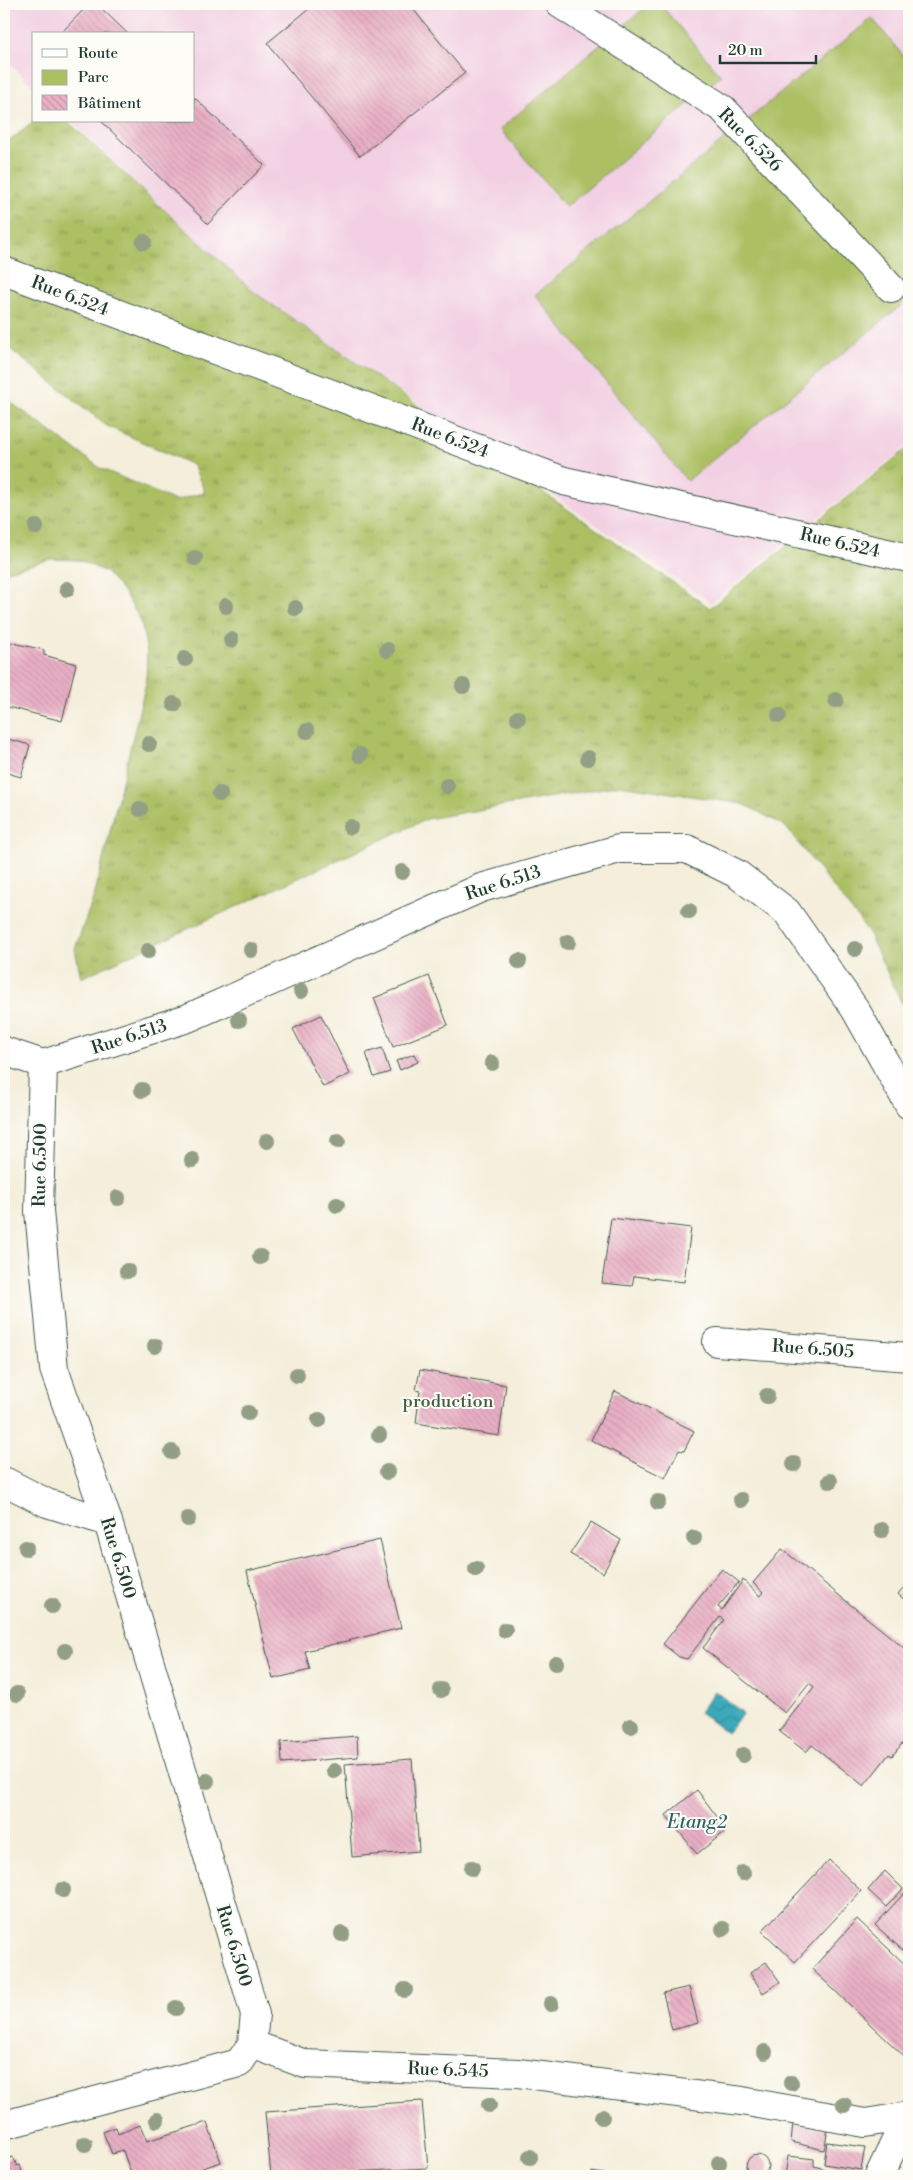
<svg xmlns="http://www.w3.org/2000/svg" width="913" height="2180" font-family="'Libre Bodoni',serif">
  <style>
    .built { fill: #f2cfe2 }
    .grass { fill: url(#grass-tufts); stroke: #667e4c }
    .park { fill: #acbf63; stroke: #667e4c }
    .water { fill: url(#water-waves); stroke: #2d7377 }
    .building { fill: url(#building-back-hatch) }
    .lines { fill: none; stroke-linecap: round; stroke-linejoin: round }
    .minor-casing { stroke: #3f584d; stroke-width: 30 }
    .tertiary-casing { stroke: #3f584d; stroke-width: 30 }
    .minor { stroke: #fff; stroke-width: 28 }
    .tertiary { stroke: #fff; stroke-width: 28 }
    .tree { fill: #929f85 }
    .labels { text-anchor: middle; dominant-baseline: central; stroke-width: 4; stroke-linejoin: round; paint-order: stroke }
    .street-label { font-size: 18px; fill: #1f3d34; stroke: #fdfcf7 }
    .park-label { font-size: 18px; fill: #425e40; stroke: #fdfcf7 }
    .water-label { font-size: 19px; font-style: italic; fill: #296363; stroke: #fdfcf7 }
  </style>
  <defs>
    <pattern id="grass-tufts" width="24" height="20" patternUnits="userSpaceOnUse" patternTransform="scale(1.25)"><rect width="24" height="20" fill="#acbf63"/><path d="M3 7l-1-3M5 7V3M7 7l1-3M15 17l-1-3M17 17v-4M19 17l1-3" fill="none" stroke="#8b9c52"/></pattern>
    <pattern id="water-waves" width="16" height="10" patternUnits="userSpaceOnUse" patternTransform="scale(1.25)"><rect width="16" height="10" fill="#3ba9ba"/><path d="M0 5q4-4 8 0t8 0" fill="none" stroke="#318b98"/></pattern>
    <pattern id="building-back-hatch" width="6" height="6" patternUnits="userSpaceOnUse" patternTransform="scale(1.25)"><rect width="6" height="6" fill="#e9afc4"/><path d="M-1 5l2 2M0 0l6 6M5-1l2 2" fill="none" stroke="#c797a9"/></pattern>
  </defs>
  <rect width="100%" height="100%" fill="#fdfcf7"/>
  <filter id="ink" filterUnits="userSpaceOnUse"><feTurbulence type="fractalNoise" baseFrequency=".02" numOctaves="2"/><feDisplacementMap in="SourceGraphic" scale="10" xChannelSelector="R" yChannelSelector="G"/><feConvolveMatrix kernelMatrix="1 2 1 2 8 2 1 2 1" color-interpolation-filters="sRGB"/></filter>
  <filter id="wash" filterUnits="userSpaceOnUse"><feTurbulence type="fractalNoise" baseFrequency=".0096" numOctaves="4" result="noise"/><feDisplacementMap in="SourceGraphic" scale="20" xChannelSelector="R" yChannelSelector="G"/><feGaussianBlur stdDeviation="1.12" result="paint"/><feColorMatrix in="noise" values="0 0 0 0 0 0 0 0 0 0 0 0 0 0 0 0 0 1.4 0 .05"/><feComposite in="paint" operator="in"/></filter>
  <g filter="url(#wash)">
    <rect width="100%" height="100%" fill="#f4eeda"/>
    <path class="built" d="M4 4H909V445L711 603 254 292 70 121H194V34H34V87L4 59Z"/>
    <path class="grass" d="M35 121H67L254 292 710 608 909 447V1018L867 930 785 826 743 804 620 785 427 819 81 978 75 949 95 893 146 683 147 652 141 621 125 594 106 572 79 560 50 559 4 572V401H9L100 468 175 501 205 492 193 465 107 426 4 344V145Z"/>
    <path class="park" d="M649 4H660L721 76 566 207 500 129Z
      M872 18 909 63V299L687 481 535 295Z"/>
    <path class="water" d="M715 1691 743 1713 727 1733 699 1712Z"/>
    <g id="blocks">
      <path class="building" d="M89 4H97L128 34H60Z
        M315 4H409L465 73 360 156 267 43Z
        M194 97 264 165 208 224 101 121H194Z
        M4 641 44 650V655L76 664 62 721 4 706Z
        M4 738 30 745 21 777 4 772Z
        M429 976 448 1025 393 1047 374 998Z
        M321 1015 350 1074 323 1087 293 1029Z
        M382 1048 390 1072 374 1077 366 1053Z
        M414 1054 418 1062 400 1070 396 1061Z
        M611 1218 691 1228 684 1282 634 1276 632 1286 602 1283Z
        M420 1370 506 1385 499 1436 416 1423 420 1391 416 1390Z
        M615 1391 694 1431 684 1451 679 1450 665 1478 591 1440Z
        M591 1522 621 1540 603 1573 570 1554Z
        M380 1540 401 1628 305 1651 310 1670 273 1679 247 1571Z
        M782 1549 909 1652V1735L892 1756 889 1754 864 1786 812 1745 806 1752 779 1731 814 1687 809 1683 785 1713 703 1648 724 1620 720 1617 687 1659 679 1657 663 1644 722 1569 739 1582 718 1607 722 1610 743 1580 760 1596 763 1592 753 1583Z
        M908 1582 909 1584V1604L898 1594Z
        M357 1736 358 1757 282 1763 281 1742Z
        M412 1759 419 1851 352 1857 345 1764Z
        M697 1790 727 1830 697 1854 666 1815Z
        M829 1860 861 1891 795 1962 762 1931Z
        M885 1871 903 1889 886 1907 868 1890Z
        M909 1888V1956L875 1925Z
        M857 1919 909 1968V2061L812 1969Z
        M766 1962 780 1982 763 1993 750 1973Z
        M689 1987 698 2023 672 2030 663 1993Z
        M422 2101 428 2168 271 2176 265 2112Z
        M207 2122 221 2162 179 2176H132L123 2151 112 2154 103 2132 116 2127 118 2134 140 2125 147 2141Z
        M793 2123 828 2129 824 2150 791 2142Z
        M827 2142 865 2147 861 2170 824 2164Z
        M746 2166a11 11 0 1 1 22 0a11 11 0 1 1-22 0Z
        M788 2156 814 2159V2166L832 2171V2176H785Z
        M13 2157 17 2166 20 2165 23 2176H4V2160Z
        M222 2168 225 2176H203Z
        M592 2172 610 2175V2176H591Z"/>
    </g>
  </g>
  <g filter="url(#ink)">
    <use href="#blocks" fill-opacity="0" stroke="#3f584d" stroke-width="1"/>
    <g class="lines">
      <defs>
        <path id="minor" d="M560 4 723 109 891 288
          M4 271 564 481 909 558
          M4 1051 43 1064
          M717 1342 909 1357
          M4 1481 47 1503 108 1522
          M252 2044 305 2064 518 2073 742 2101 865 2123 909 2116
          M879 2176 908 2115"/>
        <path id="tertiary" d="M4 2125 239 2063 252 2044 255 2014 108 1522 54 1369 39 1211 43 1064 188 1018 481 888 619 849H687L737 874 787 912 855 1009 909 1105"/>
      </defs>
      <use href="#minor" class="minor-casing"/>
      <use href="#tertiary" class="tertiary-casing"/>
      <use href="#minor" class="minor"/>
      <use href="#tertiary" class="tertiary"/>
    </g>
    <g class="tree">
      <circle cx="144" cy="242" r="8"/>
      <circle cx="36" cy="527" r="8"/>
      <circle cx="195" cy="558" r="8"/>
      <circle cx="67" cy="589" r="8"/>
      <circle cx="226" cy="606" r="8"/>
      <circle cx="295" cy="608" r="8"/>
      <circle cx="231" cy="640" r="8"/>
      <circle cx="387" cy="650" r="8"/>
      <circle cx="185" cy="659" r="8"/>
      <circle cx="463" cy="686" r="8"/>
      <circle cx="836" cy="700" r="8"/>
      <circle cx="174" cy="704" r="8"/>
      <circle cx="779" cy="715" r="8"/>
      <circle cx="518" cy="718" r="8"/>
      <circle cx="307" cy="731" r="8"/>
      <circle cx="149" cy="744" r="8"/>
      <circle cx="360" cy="755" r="8"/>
      <circle cx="588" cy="758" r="8"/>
      <circle cx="447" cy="786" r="8"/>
      <circle cx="220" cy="794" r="8"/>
      <circle cx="140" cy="809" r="8"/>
      <circle cx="350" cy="827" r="8"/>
      <circle cx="402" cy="872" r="8"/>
      <circle cx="689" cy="911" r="8"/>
      <circle cx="568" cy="942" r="8"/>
      <circle cx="855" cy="949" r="8"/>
      <circle cx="251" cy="950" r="8"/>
      <circle cx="148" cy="951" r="8"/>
      <circle cx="519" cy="961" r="8"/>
      <circle cx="301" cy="991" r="8"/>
      <circle cx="239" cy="1020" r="8"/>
      <circle cx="492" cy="1063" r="8"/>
      <circle cx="142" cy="1090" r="8"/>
      <circle cx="267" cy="1141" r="8"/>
      <circle cx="338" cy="1141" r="8"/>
      <circle cx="192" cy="1160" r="8"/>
      <circle cx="118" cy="1198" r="8"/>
      <circle cx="337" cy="1205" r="8"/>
      <circle cx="260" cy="1257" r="8"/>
      <circle cx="127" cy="1271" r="8"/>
      <circle cx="155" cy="1346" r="8"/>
      <circle cx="297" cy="1375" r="8"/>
      <circle cx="767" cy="1396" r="8"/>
      <circle cx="248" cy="1413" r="8"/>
      <circle cx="319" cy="1420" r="8"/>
      <circle cx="379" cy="1435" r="8"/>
      <circle cx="172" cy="1452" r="8"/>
      <circle cx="794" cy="1464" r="8"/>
      <circle cx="387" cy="1472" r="8"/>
      <circle cx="830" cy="1481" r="8"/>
      <circle cx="741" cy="1500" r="8"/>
      <circle cx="658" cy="1502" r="8"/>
      <circle cx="188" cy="1519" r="8"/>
      <circle cx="882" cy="1530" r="8"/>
      <circle cx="694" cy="1538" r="8"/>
      <circle cx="26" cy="1548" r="8"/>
      <circle cx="476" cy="1569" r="8"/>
      <circle cx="52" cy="1606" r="8"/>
      <circle cx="505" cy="1630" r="8"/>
      <circle cx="65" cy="1651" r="8"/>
      <circle cx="556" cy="1663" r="8"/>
      <circle cx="441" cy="1690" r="8"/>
      <circle cx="17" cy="1694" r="8"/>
      <circle cx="631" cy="1726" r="8"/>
      <circle cx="743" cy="1755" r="8"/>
      <circle cx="334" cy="1771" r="8"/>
      <circle cx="207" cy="1781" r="8"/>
      <circle cx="472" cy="1868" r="8"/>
      <circle cx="743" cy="1873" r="8"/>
      <circle cx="63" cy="1890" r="8"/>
      <circle cx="723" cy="1929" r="8"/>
      <circle cx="342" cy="1934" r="8"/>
      <circle cx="405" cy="1990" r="8"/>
      <circle cx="551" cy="2004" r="8"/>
      <circle cx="176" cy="2008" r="8"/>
      <circle cx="765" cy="2052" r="8"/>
      <circle cx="791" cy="2083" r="8"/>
      <circle cx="489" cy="2105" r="8"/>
      <circle cx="844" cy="2105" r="8"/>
      <circle cx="602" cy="2117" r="8"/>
      <circle cx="157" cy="2120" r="8"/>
      <circle cx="85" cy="2144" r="8"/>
      <circle cx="530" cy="2157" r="8"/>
      <circle cx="719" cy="2163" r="8"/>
    </g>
  </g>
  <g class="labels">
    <g class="street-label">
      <text transform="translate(750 140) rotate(45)">Rue 6.526</text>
      <text transform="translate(70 296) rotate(21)">Rue 6.524</text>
      <text transform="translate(450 438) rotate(21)">Rue 6.524</text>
      <text transform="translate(840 543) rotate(13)">Rue 6.524</text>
      <text transform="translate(503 883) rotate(-18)">Rue 6.513</text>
      <text transform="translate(129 1037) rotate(-18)">Rue 6.513</text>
      <text transform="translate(40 1165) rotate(-89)">Rue 6.500</text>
      <text transform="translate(813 1349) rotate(4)">Rue 6.505</text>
      <text transform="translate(118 1558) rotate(73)">Rue 6.500</text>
      <text transform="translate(234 1946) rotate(73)">Rue 6.500</text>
      <text transform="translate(448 2070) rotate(2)">Rue 6.545</text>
    </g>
    <g class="park-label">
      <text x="448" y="1401">production</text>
    </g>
    <g class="water-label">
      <text x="697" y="1822">Etang2</text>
    </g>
  </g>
  <rect width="913" height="2180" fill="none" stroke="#fdfcf7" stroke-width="20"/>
  <rect x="32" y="32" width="162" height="90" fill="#fdfcf7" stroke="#a4b0a9"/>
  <rect x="42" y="49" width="25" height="8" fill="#ffffff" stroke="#a4b0a9"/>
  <text x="78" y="58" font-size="15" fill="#1f3d34">Route</text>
  <rect x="42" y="70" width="25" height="15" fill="#acbf63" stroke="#a4b0a9"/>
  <text x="78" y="82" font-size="15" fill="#1f3d34">Parc</text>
  <rect x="42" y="95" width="25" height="15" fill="url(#building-back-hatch)" stroke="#a4b0a9"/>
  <text x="78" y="108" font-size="15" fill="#1f3d34">Bâtiment</text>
  <path d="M720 55v8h96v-8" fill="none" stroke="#1f3d34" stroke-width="2.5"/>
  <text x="728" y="55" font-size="15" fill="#1f3d34" stroke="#fdfcf7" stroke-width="4" paint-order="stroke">20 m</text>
</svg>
